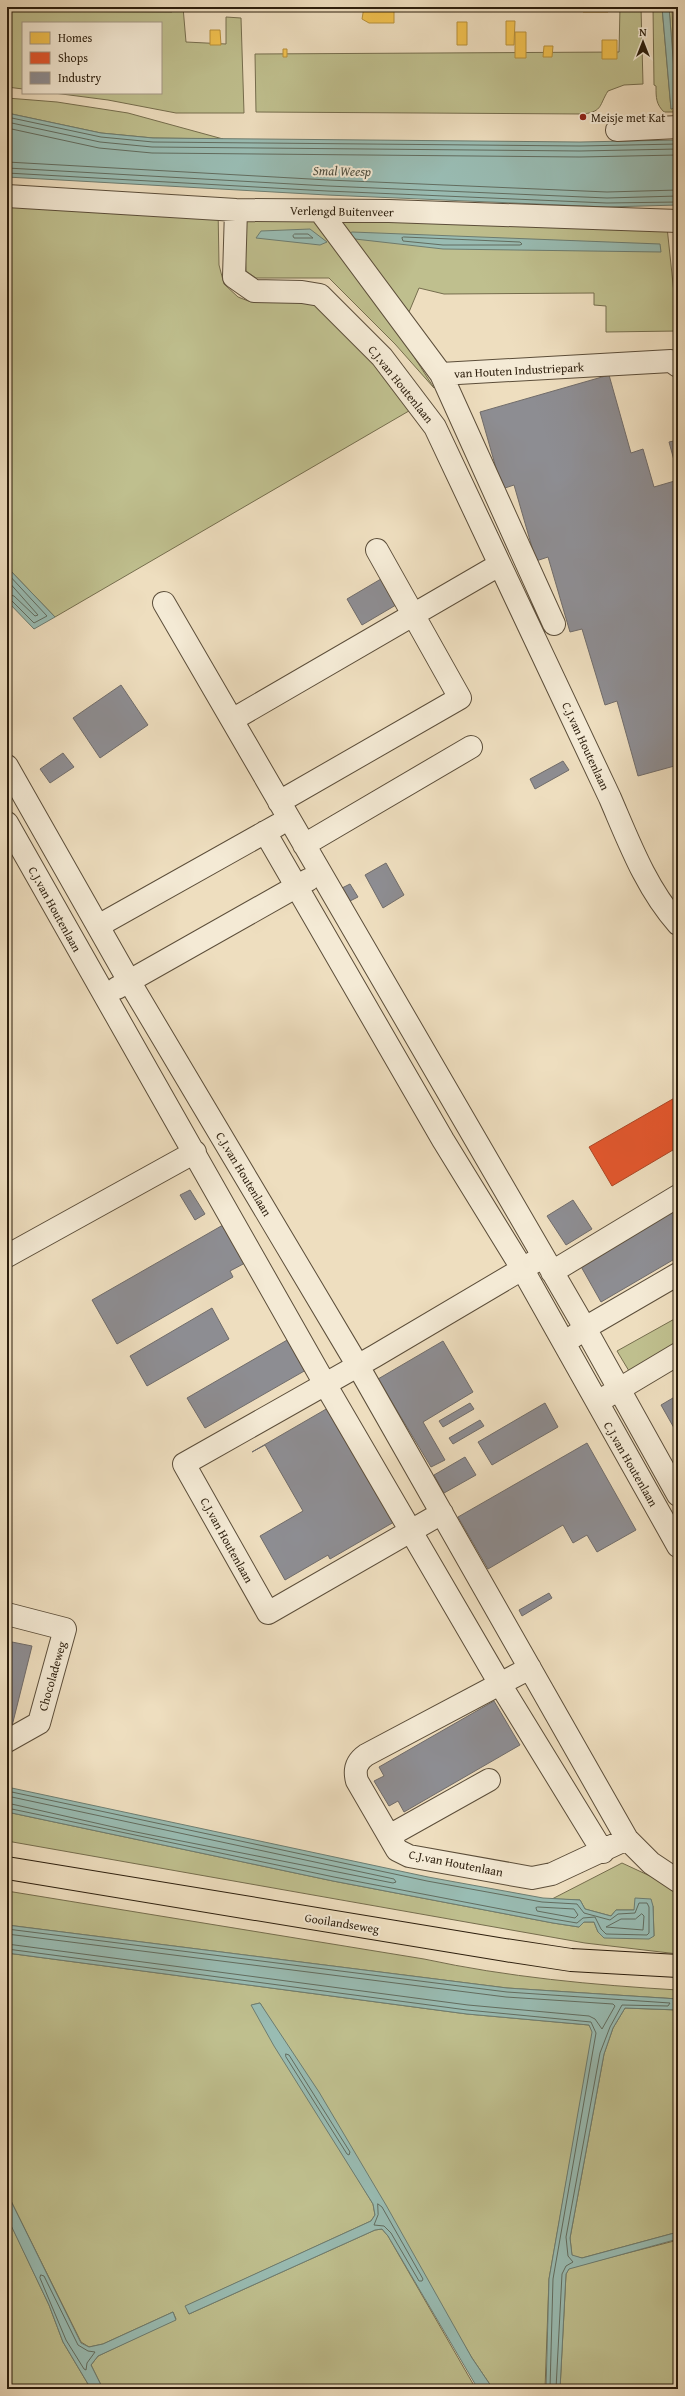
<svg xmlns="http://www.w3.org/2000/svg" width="685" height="2396" font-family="'Gentium Book Plus',serif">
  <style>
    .green { fill: #bfbf8e; stroke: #766e4e }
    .water { fill: #99bcb3; stroke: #6d7d71 }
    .homes { fill: #f2c14e; stroke: #b7903a }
    .shops { fill: #e4572e; stroke: #ad4624 }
    .industry { fill: #8d8d92; stroke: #706c6a }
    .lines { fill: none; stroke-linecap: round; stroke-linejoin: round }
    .shore { stroke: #626d60; stroke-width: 1 }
    .minor-casing { stroke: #5c4e3a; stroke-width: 24 }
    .major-casing { stroke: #2c1e0d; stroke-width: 24 }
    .minor { stroke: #f4ead5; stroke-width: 22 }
    .major { stroke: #eedebf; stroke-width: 22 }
    .poi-dot { fill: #8f2418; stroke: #f4ead5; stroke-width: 1.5 }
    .labels { text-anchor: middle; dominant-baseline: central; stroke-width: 4; stroke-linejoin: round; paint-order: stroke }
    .poi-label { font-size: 12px; fill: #2c1e0d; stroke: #f4ead5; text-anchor: start }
    .street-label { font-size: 12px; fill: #2c1e0d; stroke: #f4ead5 }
    .water-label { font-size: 13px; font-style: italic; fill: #4d4d3f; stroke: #f4ead5 }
  </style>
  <rect width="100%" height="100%" fill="#eedebf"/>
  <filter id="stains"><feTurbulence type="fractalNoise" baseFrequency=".005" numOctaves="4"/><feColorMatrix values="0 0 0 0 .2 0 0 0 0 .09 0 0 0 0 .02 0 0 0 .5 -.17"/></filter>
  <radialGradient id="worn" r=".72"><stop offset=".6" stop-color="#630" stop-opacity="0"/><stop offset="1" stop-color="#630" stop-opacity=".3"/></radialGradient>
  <path class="green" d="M7 7 8 11 172 12V7H183L186 42 226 44V17L241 18 244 113H176L108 100 54 93H161V23H23V89L7 87Z
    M620 7H641L643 84 624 85 608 91C599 105 603 111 584 114L256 112 255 54 619 52Z
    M653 7H662L671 109 674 108 675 90V112H664C656 104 656 98 656 86L654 85Z
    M669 7H672L674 73Z
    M7 98 57 102 128 113 223 139 153 138 101 133 7 113Z
    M7 195 218 207 219 265 224 284 238 297 251 302H318L414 408 55 617 7 567Z
    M243 208 310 211 374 294 434 388 395 344 329 278H256L246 271Z
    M333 213 667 227 678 331 606 332V306L594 305V293L444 294 419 288 409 312Z
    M678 1317V1342L629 1371 617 1351Z
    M7 1812 333 1881 553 1923 579 1927 584 1922H594L598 1932 654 1936 653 1906 634 1910H616L611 1916 585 1909 580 1900 552 1899 622 1863 678 1889V1954L585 1943 7 1841Z
    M7 1891 424 1959C507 1977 593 1985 678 1990V1999L507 1988 7 1925Z
    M7 1953 467 2014 589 2025 593 2032 549 2279 545 2389H493L472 2358 260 2003 252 2005 373 2204 375 2215 371 2221 186 2306 189 2314 375 2230 382 2229 388 2236 476 2389H103L91 2365 98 2356 176 2319 173 2312 103 2344 89 2347 81 2342 12 2203 7 2193Z
    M625 2008 678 2010V2232L582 2258 572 2256 570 2238 604 2054 613 2028Z
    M7 2216 49 2305 63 2342 91 2389H7Z
    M678 2240V2389H560L566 2274 569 2268Z"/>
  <path class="water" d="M662 7H669L675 83 674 108 671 109Z
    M7 113 101 133 153 138 580 142 678 140V205L607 207 327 195 7 177Z
    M310 229 327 242 320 245 256 238 261 231Z
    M352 232 660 244 661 252 443 249 355 239 348 234Z
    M7 567 55 617 34 629 7 601Z
    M7 1787 428 1877 543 1898 580 1900 585 1909 611 1916 616 1910H634L635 1898 651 1899 653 1906 654 1936 649 1939 604 1938 598 1932 594 1922H584L579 1927 553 1923 333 1881 7 1812Z
    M7 1925 507 1988 678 1999V2010L625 2008 613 2028 604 2054 570 2238 572 2255 582 2258 678 2232V2239L569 2269 566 2274 560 2389H546L549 2279 592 2032 589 2025 467 2014 7 1953Z
    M260 2003 319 2092 386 2205 472 2358 493 2389H478L388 2236 382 2229 375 2230 189 2314 185 2306 371 2221 375 2215 373 2204 274 2046 251 2005Z
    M7 2193 81 2343 89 2347 103 2344 173 2312 176 2320 98 2356 91 2365 103 2389H91L63 2342 49 2305 7 2217Z"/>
  <path class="homes" d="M12 7H170V9H12Z
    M265 7H281V11H265Z
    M283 7H293V11L283 10Z
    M364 7H394V23H369L362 19Z
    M412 7H430V10H412Z
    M430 7H449V10H430Z
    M466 7H486V11H466Z
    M486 7H507V11H486Z
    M524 7H544V10H524Z
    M544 7H565V10H544Z
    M583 7H608V12H583Z
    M506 21H515L514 45H506Z
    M457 22H467V45H457Z
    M210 30H220L221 45H210Z
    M515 32H526V58H515Z
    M602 40H617V59H602Z
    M544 46H553L552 57H543Z
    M283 49H287V57H283Z
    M678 57V72H676L675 58Z"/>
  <path class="shops" d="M678 1096V1147L612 1186 589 1147Z"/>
  <path class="industry" d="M609 375 631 453 643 449 654 487 678 480V765L638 776 617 701 605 705 582 629 570 632 548 557 536 561 514 485 502 489 480 412Z
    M678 440V475L669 442Z
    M386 576 401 602 362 625 347 599Z
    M121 685 148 725 100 758 73 718Z
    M63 753 74 767 50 783 40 769Z
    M563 761 569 770 535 789 530 779Z
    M386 863 404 895 383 908 365 875Z
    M350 884 358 897 350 901 342 888Z
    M190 1190 205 1214 195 1220 180 1195Z
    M573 1200 592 1229 566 1245 547 1216Z
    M678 1206V1257L601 1302 579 1263Z
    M223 1225 245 1263 230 1271 233 1277 117 1344 92 1300Z
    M212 1308 229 1339 147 1386 130 1356Z
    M289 1339 306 1370 205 1428 187 1398Z
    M443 1341 473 1392 423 1422 445 1460 431 1467 378 1379Z
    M678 1395V1435L661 1405Z
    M470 1403 474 1409 443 1427 439 1421Z
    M545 1403 558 1427 492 1465 478 1442Z
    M328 1408 394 1522 330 1559 328 1555 285 1580 260 1536 303 1511 265 1445 252 1452Z
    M480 1420 484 1426 453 1444 449 1438Z
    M587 1443 636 1530 597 1552 587 1535 573 1543 563 1525 488 1569 458 1517Z
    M465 1457 476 1475 444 1493 434 1475Z
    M549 1593 552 1598 522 1616 519 1610Z
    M7 1641 32 1646 11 1730 7 1729Z
    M494 1701 520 1745 404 1812 398 1801 389 1806 374 1781 384 1776 379 1767Z"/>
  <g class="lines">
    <path class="shore" d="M7 117 101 137 153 142 580 146 678 144
      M7 122 100 142 152 147 580 151 678 149
      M7 128 99 148 152 153 580 157 678 155
      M7 162 328 180 607 192 678 190
      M7 168 328 186 607 198 678 196
      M7 173 327 191 607 203 678 202
      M295 234H308L313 238H294L293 236Z
      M404 237 520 242 522 244 520 245H443L403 241 402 238Z
      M7 573 47 616 34 623 11 600 7 599
      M7 580 38 615 35 616 14 596 7 594
      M7 1791 427 1881 542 1902 577 1904 584 1913 610 1920 618 1914 635 1913 639 1903H647L649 1907V1933L647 1935 606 1934 601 1929 595 1917 583 1918 577 1923 553 1919 334 1877 7 1808
      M7 1796 394 1879 396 1882 393 1883 131 1831 7 1803
      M538 1907 574 1909 578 1915 575 1918 537 1911 536 1908Z
      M642 1914 644 1916 643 1930 606 1927 621 1919H635Z
      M7 1929 507 1992 670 2003 668 2006 622 2005 610 2027 600 2053 566 2237 568 2256 573 2262 566 2266 562 2274 556 2389
      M7 1934 506 1997 613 2004 615 2006 602 2029 595 2019 589 2016 468 2005 7 1944
      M7 1949 467 2010 591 2022 596 2033 553 2279 550 2389
      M286 2054 289 2055 350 2152 349 2155 347 2154 286 2057Z
      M378 2204 382 2207 423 2279 422 2281H419L391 2233 384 2226 374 2225 378 2215Z
      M41 2275 44 2276 78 2345 88 2351 95 2352 87 2363 86 2370 84 2369 66 2340 40 2278Z"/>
    <defs>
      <path id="minor" d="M617 130 678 127
        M7 196 236 210 389 211 678 221
        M236 210 234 277 254 291 302 292 320 295 382 357 435 427 610 798C629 842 646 888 678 924
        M320 211 441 374 671 361 678 366
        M441 374 554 624
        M164 603 585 1328 678 1495
        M232 720 499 565
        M7 766 129 981 358 1366 627 1839
        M279 802 460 698 377 550
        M7 823 325 1384 500 1684 603 1852
        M265 832 443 1140 523 1270 678 1546
        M304 845 471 747
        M98 926 278 825
        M117 988 308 880
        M7 1256 195 1152
        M552 1272 678 1196
        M573 1337 585 1328 678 1274
        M606 1397 678 1354
        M442 1513 268 1613 184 1464 375 1356 534 1262
        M7 1614 65 1629 39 1723 7 1741
        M530 1668 366 1755C356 1762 354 1770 357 1781L397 1850 409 1856 532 1878 552 1874 627 1839 651 1863 678 1881
        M389 1836 489 1780"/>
      <path id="major" d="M7 1868 505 1950 571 1960 678 1966"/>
    </defs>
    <use href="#minor" class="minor-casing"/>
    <use href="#major" class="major-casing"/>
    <use href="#minor" class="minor"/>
    <use href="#major" class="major"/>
  </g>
  <circle class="poi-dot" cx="583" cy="117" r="4"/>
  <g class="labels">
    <g class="poi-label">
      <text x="591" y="117">Meisje met Kat</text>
    </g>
    <g class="street-label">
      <text transform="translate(342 211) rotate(1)">Verlengd Buitenveer</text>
      <text transform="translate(519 370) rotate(-3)">van Houten Industriepark</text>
      <text transform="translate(401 384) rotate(51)">C.J.van Houtenlaan</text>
      <text transform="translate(586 746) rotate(65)">C.J.van Houtenlaan</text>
      <text transform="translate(55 909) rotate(61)">C.J.van Houtenlaan</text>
      <text transform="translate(244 1174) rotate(59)">C.J.van Houtenlaan</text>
      <text transform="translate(631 1464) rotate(60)">C.J.van Houtenlaan</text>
      <text transform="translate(227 1540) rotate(61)">C.J.van Houtenlaan</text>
      <text transform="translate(52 1676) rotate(-74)">Chocoladeweg</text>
      <text transform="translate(456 1863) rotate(11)">C.J.van Houtenlaan</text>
      <text transform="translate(342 1923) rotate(9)">Gooilandseweg</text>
    </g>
    <g class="water-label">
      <text transform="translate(342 171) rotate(1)">Smal Weesp</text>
    </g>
  </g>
  <rect width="685" height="2396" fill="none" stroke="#eedebf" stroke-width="24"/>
  <rect x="8" y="8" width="669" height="2380" fill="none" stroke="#2c1e0d" stroke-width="2"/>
  <rect x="12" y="12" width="661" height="2372" fill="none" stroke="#2c1e0d"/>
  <rect x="22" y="22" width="140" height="72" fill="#f4ead5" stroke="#a49885"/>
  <rect x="30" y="32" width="20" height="12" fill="#f2c14e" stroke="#a49885"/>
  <text x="58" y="42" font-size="12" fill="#2c1e0d">Homes</text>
  <rect x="30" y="52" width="20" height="12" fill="#e4572e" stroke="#a49885"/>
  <text x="58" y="62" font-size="12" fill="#2c1e0d">Shops</text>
  <rect x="30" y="72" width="20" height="12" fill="#8d8d92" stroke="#a49885"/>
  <text x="58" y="82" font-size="12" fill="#2c1e0d">Industry</text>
  <g transform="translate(643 42)" stroke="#f4ead5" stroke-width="3" paint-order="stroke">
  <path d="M0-3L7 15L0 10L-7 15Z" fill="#2c1e0d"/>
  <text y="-6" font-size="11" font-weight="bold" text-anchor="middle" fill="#2c1e0d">N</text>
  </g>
  <rect width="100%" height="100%" filter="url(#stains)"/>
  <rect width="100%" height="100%" fill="url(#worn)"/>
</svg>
